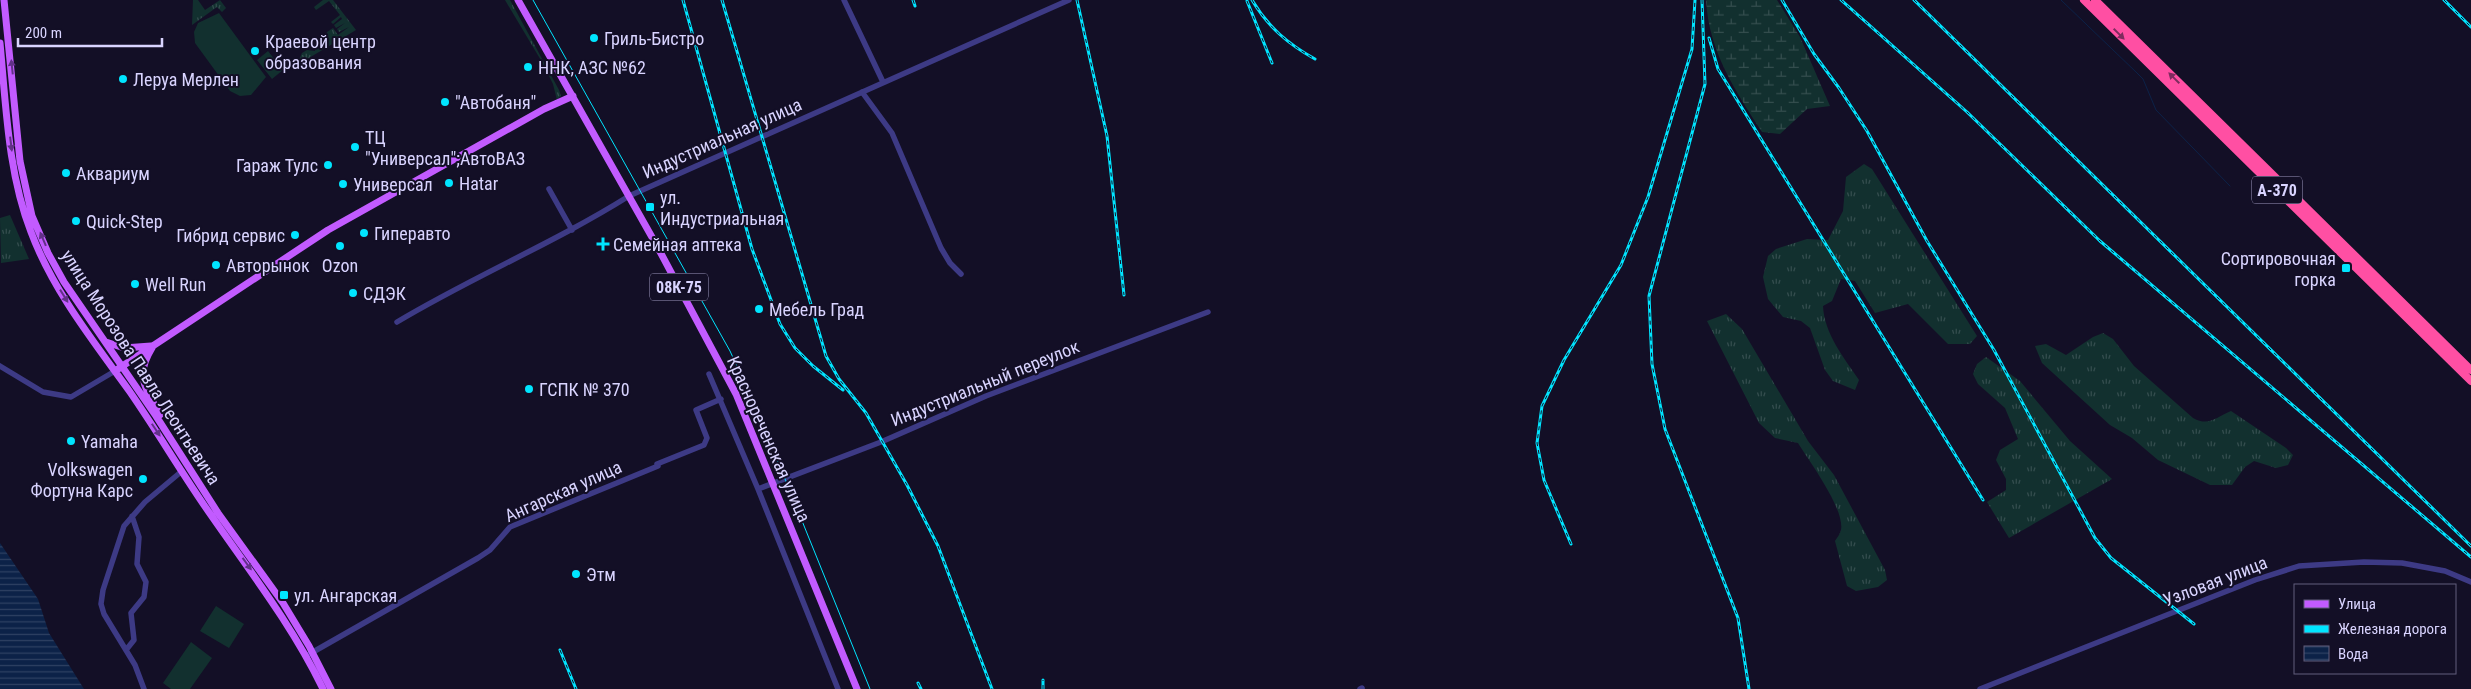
<svg xmlns="http://www.w3.org/2000/svg" width="2471" height="689" font-family="'Roboto Condensed',sans-serif">
  <style>
    .grass { fill: url(#grass-tufts) }
    .wetland { fill: url(#wetland-marsh) }
    .pitch { fill: #12302f }
    .water { fill: url(#water-rules) }
    .lines { fill: none; stroke-linecap: round; stroke-linejoin: round }
    .stream { stroke: #0c2248; stroke-width: 1 }
    .minor { stroke: #3d3a85; stroke-width: 5.5 }
    .major { stroke: #c25bff; stroke-width: 7 }
    .highway { stroke: #ff4fa3; stroke-width: 8 }
    .tram { stroke: #00e5ff; stroke-width: 1 }
    .rail-casing { stroke: #00e5ff; stroke-width: 3 }
    .rail { stroke: #130f26; stroke-width: 1; stroke-dasharray: 4; stroke-linecap: butt }
    .oneway { fill: #7d2c5e }
    .oneway2 { fill: #623188 }
    .poi-dot { fill: #00e5ff; stroke: #130f26; stroke-width: 2 }
    .labels { text-anchor: middle; dominant-baseline: central; stroke-width: 4; stroke-linejoin: round; paint-order: stroke }
    .shield { fill: #130f26; stroke: #9e99be; stroke-width: 1 }
    .shield-label { font-size: 16px; font-weight: bold; fill: #d9d4ff }
    .poi-label { font-size: 18px; fill: #d9d4ff; stroke: #130f26; text-anchor: start }
    .street-label { font-size: 18px; fill: #d9d4ff; stroke: #130f26 }
  </style>
  <defs>
    <pattern id="grass-tufts" width="24" height="20" patternUnits="userSpaceOnUse" patternTransform="scale(1.25)"><rect width="24" height="20" fill="#12302f"/><path d="M3 7l-1-3M5 7V3M7 7l1-3M15 17l-1-3M17 17v-4M19 17l1-3" fill="none" stroke="#344d4e"/></pattern>
    <pattern id="wetland-marsh" width="20" height="14" patternUnits="userSpaceOnUse" patternTransform="scale(1.25)"><rect width="20" height="14" fill="#12302f"/><path d="M1 5h8M5 5V1M11 12h8M15 12V8" fill="none" stroke="#344d4e"/></pattern>
    <pattern id="water-rules" width="6" height="5" patternUnits="userSpaceOnUse" patternTransform="scale(1.25)"><rect width="6" height="5" fill="#0c2248"/><path d="M0 2.5h6" fill="none" stroke="#2f4163"/></pattern>
  </defs>
  <rect width="100%" height="100%" fill="#130f26"/>
  <path class="grass" d="M193 0H198L205 10 220 0 226 8 222 12 217 7 192 25Z
    M323 0H333L356 30 297 65 292 59 299 60 302 53 307 50 315 51 316 44 320 39 326 38 327 32 333 28 338 35 349 27 339 32 337 29 345 23 336 28 334 25 342 19 341 17 333 24 331 22 340 15 329 1 316 10 314 7Z
    M505 0H510L559 90 561 96 557 100 553 84 542 62Z
    M1864 164 1872 169 1977 336 1970 344H1948L1908 304 1875 313 1855 281 1841 279 1832 301 1823 306C1824 333 1844 358 1859 380L1855 390 1833 381 1825 370 1810 328 1801 321 1783 317 1768 299 1763 277 1768 256 1776 249 1807 239 1828 240 1843 211 1846 177Z
    M10 215 29 259 1 263 0 218Z
    M1726 314 1742 329 1808 441 1834 475 1885 570 1887 580 1878 587 1856 591 1847 586 1835 541C1837 538 1840 534 1841 530 1845 509 1809 461 1798 443L1775 438 1759 423 1707 321Z
    M2103 333 2113 339 2134 366 2193 418C2209 427 2216 417 2231 411L2286 448 2293 455 2288 465 2276 468 2254 461 2245 467 2232 485H2210L2158 460 2132 438 2110 425 2042 363 2035 346 2046 344 2066 355 2093 337Z
    M1986 357 2020 381 2070 441 2112 479 2009 538 1987 502 2006 490V479L1996 460 2000 450 2018 439 2005 408 1978 384 1973 374 1977 364Z"/>
  <path class="wetland" d="M1706 0H1777L1800 37 1830 106 1807 109 1780 134 1762 132C1735 90 1709 52 1706 0Z"/>
  <path class="pitch" d="M219 13 266 77 251 95 240 96 230 91 195 43 194 32 198 23Z
    M268 51 283 70 272 79 257 60Z
    M216 606 244 624 229 648 200 631Z
    M191 642 212 658 190 689H171L163 683Z"/>
  <path class="water" d="M0 543 38 599 49 633 84 689H0Z"/>
  <g class="lines">
    <path class="stream" d="M2061 0 2137 73 2143 79 2156 110 2230 186"/>
    <path class="minor" d="M844 0 883 82
      M862 92 892 133 941 248 950 263 961 274
      M549 189 572 230
      M397 322C472 277 554 243 629 196L1069 0
      M0 366 43 392 71 397 115 371
      M709 374 758 489 838 689
      M758 489 881 442 986 396 1208 312
      M126 650 134 640 131 613 144 597 146 582 137 564 139 537 132 516
      M306 656 478 558 490 550 510 527 658 466 657 464 704 445 707 438 696 410 721 399
      M144 689 135 665 104 614 101 604 103 590 124 526 145 502 182 471
      M1360 689 1362 688
      M1980 689 2255 580 2299 566 2364 562 2402 563 2445 571 2471 582"/>
    <path class="major" d="M4 0 20 161 32 216 48 253 64 282 156 416 218 513 283 603 309 646 331 689
      M518 0 657 246 736 394 857 689
      M0 43C6 106 8 173 31 232 53 291 94 342 130 392 159 434 184 477 213 518 252 574 293 627 323 689
      M106 342 124 348 151 346
      M152 348C134 377 146 388 160 415
      M118 369 328 230 544 109 573 96"/>
    <path class="highway" d="M2084 0 2471 381
      M2095 0 2471 370"/>
    <path class="tram" d="M533 0 730 351 758 412 870 689"/>
    <defs>
      <path id="rail" d="M683 0 752 249 780 324 795 348 813 366 843 390
        M722 0 826 356 839 379 866 413 907 485 938 546 992 689
        M913 0 915 6
        M1077 0 1107 136 1124 295
        M1252 0C1268 27 1288 44 1315 59
        M1702 0 1705 84 1649 296 1652 364 1665 429 1738 618 1749 689
        M1782 0 1814 54 1839 88 1867 131 1927 241 1994 350 2095 538 2111 558 2194 624
        M1841 0 1967 112 2100 241 2471 557
        M1914 0 2471 546
        M2444 0 2471 27
        M1247 1 1272 63
        M1709 38 1718 69 1983 500
        M1571 544 1544 480 1537 443 1542 406 1564 360 1621 265 1648 197 1692 49 1695 0
        M560 650 576 689
        M918 683 921 689
        M1043 689V680"/>
    </defs>
    <use href="#rail" class="rail-casing"/>
    <use href="#rail" class="rail"/>
  </g>
  <defs><path id="oneway-solid" d="M-6-.8H1V-3.2L6.5 0L1 3.2V.8H-6Z" transform="scale(1.25)"/></defs>
  <g class="oneway">
    <use href="#oneway-solid" transform="translate(2119 34) rotate(45)"/>
    <use href="#oneway-solid" transform="translate(2174 78) rotate(-135)"/>
  </g>
  <g class="oneway2">
    <use href="#oneway-solid" transform="translate(12 67) rotate(-96)"/>
    <use href="#oneway-solid" transform="translate(11 144) rotate(83)"/>
    <use href="#oneway-solid" transform="translate(43 239) rotate(-113)"/>
    <use href="#oneway-solid" transform="translate(64 296) rotate(58)"/>
    <use href="#oneway-solid" transform="translate(156 430) rotate(56)"/>
    <use href="#oneway-solid" transform="translate(247 564) rotate(54)"/>
  </g>
  <g class="poi-dot">
    <circle cx="594" cy="38" r="5"/>
    <circle cx="255" cy="51" r="5"/>
    <circle cx="528" cy="67" r="5"/>
    <circle cx="123" cy="79" r="5"/>
    <circle cx="445" cy="102" r="5"/>
    <circle cx="355" cy="147" r="5"/>
    <circle cx="328" cy="165" r="5"/>
    <circle cx="66" cy="173" r="5"/>
    <circle cx="449" cy="183" r="5"/>
    <circle cx="343" cy="184" r="5"/>
    <rect x="645" y="202" width="10" height="10" rx="2.5"/>
    <circle cx="76" cy="221" r="5"/>
    <circle cx="364" cy="233" r="5"/>
    <circle cx="295" cy="235" r="5"/>
    <path d="M600.5 236.5h5v5h5v5h-5v5h-5v-5h-5v-5h5z"/>
    <circle cx="340" cy="246" r="5"/>
    <circle cx="216" cy="265" r="5"/>
    <rect x="2341" y="263" width="10" height="10" rx="2.5"/>
    <circle cx="135" cy="284" r="5"/>
    <circle cx="353" cy="293" r="5"/>
    <circle cx="759" cy="309" r="5"/>
    <circle cx="529" cy="389" r="5"/>
    <circle cx="71" cy="441" r="5"/>
    <circle cx="143" cy="479" r="5"/>
    <circle cx="576" cy="574" r="5"/>
    <rect x="279" y="590" width="10" height="10" rx="2.5"/>
  </g>
  <g class="labels">
    <g class="shield">
      <rect x="2252" y="176.5" width="50" height="27" rx="4"/>
      <rect x="650" y="273.5" width="58" height="27" rx="4"/>
    </g>
    <g class="shield-label">
      <text x="2277" y="190">А-370</text>
      <text x="679" y="287">08К-75</text>
    </g>
    <g class="poi-label">
      <text x="604" y="38">Гриль-Бистро</text>
      <text x="265" y="41">Краевой центр<tspan x="265" dy="21">образования</tspan></text>
      <text x="538" y="67">ННК, АЗС №62</text>
      <text x="133" y="79">Леруа Мерлен</text>
      <text x="455" y="102">"Автобаня"</text>
      <text x="365" y="137">ТЦ<tspan x="365" dy="21">"Универсал";АвтоВАЗ</tspan></text>
      <text x="318" y="165" text-anchor="end">Гараж Тулс</text>
      <text x="76" y="173">Аквариум</text>
      <text x="459" y="183">Hatar</text>
      <text x="353" y="184">Универсал</text>
      <text x="660" y="197">ул.<tspan x="660" dy="21">Индустриальная</tspan></text>
      <text x="86" y="221">Quick-Step</text>
      <text x="374" y="233">Гиперавто</text>
      <text x="285" y="235" text-anchor="end">Гибрид сервис</text>
      <text x="613" y="244">Семейная аптека</text>
      <text x="2336" y="258" text-anchor="end">Сортировочная<tspan x="2336" dy="21">горка</tspan></text>
      <text x="226" y="265">Авторынок</text>
      <text x="340" y="265" text-anchor="middle">Ozon</text>
      <text x="145" y="284">Well Run</text>
      <text x="363" y="293">СДЭК</text>
      <text x="769" y="309">Мебель Град</text>
      <text x="539" y="389">ГСПК № 370</text>
      <text x="81" y="441">Yamaha</text>
      <text x="133" y="469" text-anchor="end">Volkswagen<tspan x="133" dy="21">Фортуна Карс</tspan></text>
      <text x="586" y="574">Этм</text>
      <text x="294" y="595">ул. Ангарская</text>
    </g>
    <g class="street-label">
      <text transform="translate(722 138) rotate(-24)">Индустриальная улица</text>
      <text transform="translate(141 367) rotate(57)">улица Морозова Павла Леонтьевича</text>
      <text transform="translate(985 383) rotate(-22)">Индустриальный переулок</text>
      <text transform="translate(769 439) rotate(66)">Краснореченская улица</text>
      <text transform="translate(563 491) rotate(-24)">Ангарская улица</text>
      <text transform="translate(2215 581) rotate(-21)">Узловая улица</text>
    </g>
  </g>
  <rect x="2294" y="584" width="162" height="90" fill="#130f26" stroke="#625e7d"/>
  <rect x="2304" y="600" width="25" height="8" fill="#c25bff" stroke="#625e7d"/>
  <text x="2338" y="609" font-size="15" fill="#d9d4ff">Улица</text>
  <rect x="2304" y="625" width="25" height="8" fill="#00e5ff" stroke="#625e7d"/>
  <text x="2338" y="634" font-size="15" fill="#d9d4ff">Железная дорога</text>
  <rect x="2304" y="646" width="25" height="15" fill="url(#water-rules)" stroke="#625e7d"/>
  <text x="2338" y="659" font-size="15" fill="#d9d4ff">Вода</text>
  <path d="M18 38v8h144v-8" fill="none" stroke="#d9d4ff" stroke-width="2.5"/>
  <text x="25" y="38" font-size="15" fill="#d9d4ff" stroke="#130f26" stroke-width="4" paint-order="stroke">200 m</text>
</svg>
